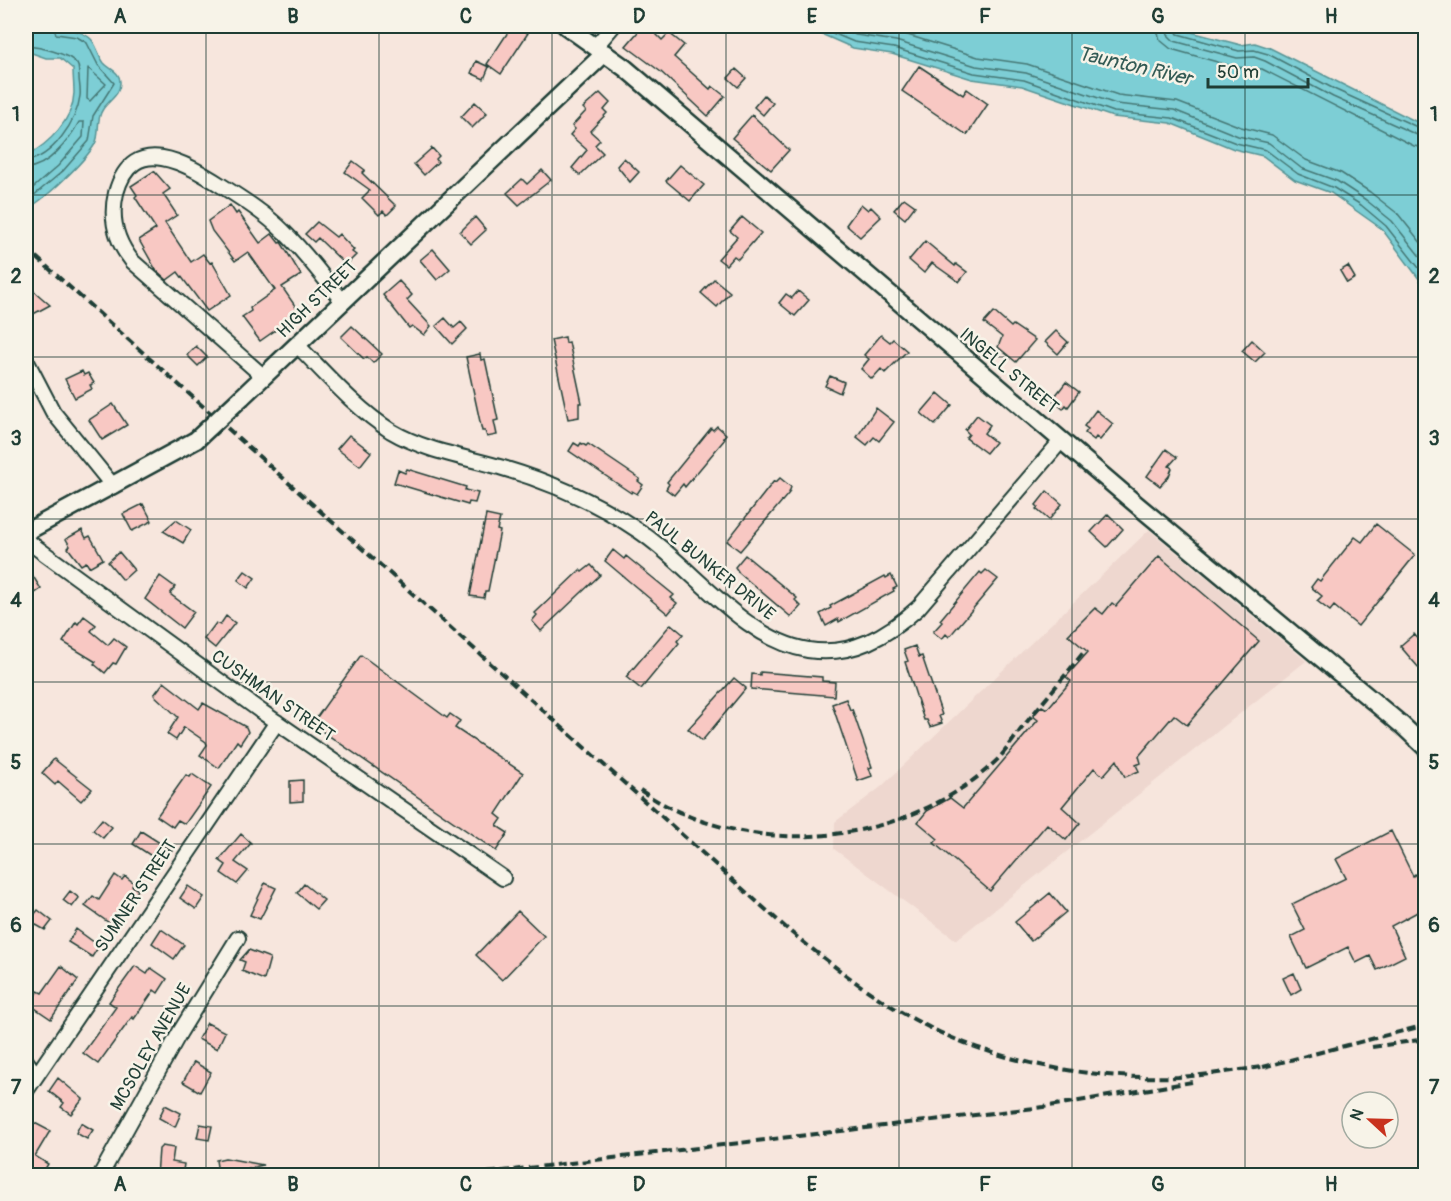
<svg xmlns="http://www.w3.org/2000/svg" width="1451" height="1201" font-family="Pangolin,sans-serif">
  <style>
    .built { fill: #eed7cf }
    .water { fill: #7dced5; stroke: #579495; stroke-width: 1.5 }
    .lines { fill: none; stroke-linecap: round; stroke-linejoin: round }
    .shore { stroke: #457774; stroke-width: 1.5 }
    .building { fill: #f8c8c3; stroke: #1f3d34; stroke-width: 1.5 }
    .minor-casing { stroke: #1f3d34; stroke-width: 18 }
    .tertiary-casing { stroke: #1f3d34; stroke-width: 21 }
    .minor { stroke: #f7f3e8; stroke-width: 14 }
    .tertiary { stroke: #f7f3e8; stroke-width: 16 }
    .rail { stroke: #1f3d34; stroke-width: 4; stroke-dasharray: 9 4.5; stroke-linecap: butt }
    .tertiary-bridge-casing { stroke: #1f3d34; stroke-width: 21; stroke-linecap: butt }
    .tertiary-bridge { stroke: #f7f3e8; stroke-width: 16 }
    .grid { fill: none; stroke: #1f3d34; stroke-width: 1.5; stroke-opacity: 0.55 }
    .labels { text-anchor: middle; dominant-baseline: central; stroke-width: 5; stroke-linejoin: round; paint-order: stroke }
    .street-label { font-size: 18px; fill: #1f3d34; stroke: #f7f3e8 }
    .water-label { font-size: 20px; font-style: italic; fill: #325a54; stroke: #f7f3e8 }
    .neatline { fill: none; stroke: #1f3d34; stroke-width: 2 }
    .grid-label { font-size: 20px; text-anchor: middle; font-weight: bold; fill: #1f3d34 }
  </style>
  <rect width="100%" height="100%" fill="#f7e6dd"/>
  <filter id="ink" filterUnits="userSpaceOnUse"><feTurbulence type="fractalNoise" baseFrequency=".0167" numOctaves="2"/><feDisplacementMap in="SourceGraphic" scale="12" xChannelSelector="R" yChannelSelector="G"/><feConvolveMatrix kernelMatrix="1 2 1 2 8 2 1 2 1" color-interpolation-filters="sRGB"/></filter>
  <g filter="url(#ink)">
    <path class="built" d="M1149 530 1306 661 956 940 834 849 835 822 881 787Z"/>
    <path class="water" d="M26 26C43 26 78 26 91 39 97 45 98 55 104 63 109 69 121 72 120 83 120 95 109 100 103 109 95 120 101 133 95 144 85 161 43 202 26 209V156C49 144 73 120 74 93 74 85 73 77 73 69L60 58H46L26 51Z
      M803 26H1168L1241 45 1255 43 1270 48 1425 126V287L1382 229 1331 193 1295 180 1263 156 1234 149 1170 123 1113 117 1022 86 972 79 892 54 853 48Z"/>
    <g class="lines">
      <path class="shore" d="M816 26 854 42 894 48 974 73 1024 80 1114 112 1172 118 1236 143 1266 150 1298 174 1334 188 1361 205 1386 226 1426 277
        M833 26 856 35 896 41 976 66 1026 73 1116 104 1174 110 1238 136 1269 143 1301 168 1337 181 1366 200 1392 221 1426 264
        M856 26 898 32 978 57 1027 64 1118 95 1177 102 1241 127 1272 135 1306 160 1341 173 1370 192 1398 214 1426 249
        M1156 26 1160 40 1171 49 1235 67 1262 69 1414 146 1426 148
        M1165 26 1168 35 1174 41 1237 58 1254 57 1265 61 1333 97 1426 139
        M1173 26 1178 34 1239 51 1254 50 1268 54 1336 90 1426 131
        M26 46C39 47 69 53 77 64 80 68 78 72 79 77 79 83 81 90 80 96 77 121 52 158 26 161
        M88 68 106 84 90 101 87 99Z
        M26 168C49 167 69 140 79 122H84L83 137 58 166 26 194
        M26 202 63 171 89 141 93 116 114 83 98 65 87 43 77 37 56 34 53 26"/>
    </g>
    <path class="building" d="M512 26 528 33 501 74 487 64Z
      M643 26H648L662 40 669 33 684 45 674 57 710 89 712 86 725 96 708 116 661 72 626 46Z
      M476 61 489 67 484 79 471 73Z
      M919 66 963 95 967 89 988 104 967 135 902 91Z
      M736 69 746 78 738 87 728 78Z
      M600 93 610 103 604 110 607 113 590 131 600 140 595 145 603 153 580 175 572 168 587 150 570 135 575 129 572 126 586 111 583 108Z
      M764 95 773 103 763 115 754 107Z
      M475 102 487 113 472 128 461 117Z
      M752 115 789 150 771 170 732 138Z
      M432 148 439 156 436 159 438 162 424 175 414 164Z
      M624 158 639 172 630 182 617 166Z
      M353 161 365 170 362 173 396 206 387 215 383 211 379 215 362 198 370 190 345 172Z
      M680 165 704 185 690 201 666 181Z
      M542 170 551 180 519 205 507 193 522 179 527 184Z
      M154 171 170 189 163 194 177 215 165 223 191 262 203 254 210 263 212 262 231 295 207 311 178 272 167 280 156 270 139 240 156 229 135 197 137 195 131 186Z
      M904 198 915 206 905 219 894 210Z
      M861 204 868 210 871 207 881 217 860 237 846 225Z
      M230 205 236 214 238 212 260 243 272 234 279 243 281 242 301 275 282 287 300 313 260 341 242 317 251 311 250 308 275 290 248 252 235 261 212 231 208 221Z
      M475 217 486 230 471 244 460 232Z
      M742 217 761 233 738 259 734 256 726 265 718 259 737 237 730 231Z
      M317 222 336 237 339 234 354 250 352 252 356 255 346 265 318 238 314 242 305 234Z
      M925 241 955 266 956 264 967 272 959 282 932 263 924 273 909 260Z
      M433 249 450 269 437 280 420 260Z
      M1348 266 1355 278 1347 283 1340 271Z
      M714 279 730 292 717 307 701 293Z
      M399 281 412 295 407 300 431 326 424 335 412 326 409 328 383 295Z
      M26 284 50 305 26 318Z
      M798 291 809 300 795 316 779 303 786 294 792 298Z
      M994 312 1011 327 1013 325 1035 340 1016 362 998 347 1002 337 984 323Z
      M445 318 454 328 461 322 467 329 452 344 436 326Z
      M352 326 382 354 373 363 367 357 364 359 341 337Z
      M1056 331 1068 342 1058 354 1045 342Z
      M881 335 890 342 893 339 907 351 885 373 881 369 872 379 861 369 869 359 864 355Z
      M565 337 566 343 569 342 582 403H579V417L568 419 551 340Z
      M1252 340 1265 352 1255 362 1242 351Z
      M196 346 207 357 198 366 187 355Z
      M480 354 481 360 485 359 498 420 494 421 497 435 487 437 485 431H482L466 357Z
      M82 371 84 375 88 373 94 383 90 385 92 389 75 398 65 379Z
      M830 376 844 382 840 393 825 386Z
      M1066 382 1079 392 1068 407 1066 405 1063 409 1052 400Z
      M938 393 952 405 935 425 921 413Z
      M113 404 127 425 102 440 89 420Z
      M876 408 894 422 879 441 874 437 867 445 857 437Z
      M1096 410 1113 424 1100 440 1096 437 1094 440 1085 433 1088 429 1084 426Z
      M977 415 990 425 984 433 995 442 986 453 966 438 969 434 965 430Z
      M717 426 726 434 723 438 725 439 685 487 683 484 674 495 666 489 669 484 667 482 711 428 713 430Z
      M349 435 371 452 360 466 337 449Z
      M574 443 579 446 581 443 586 446 588 444 640 479 638 481 643 485 637 494 632 491 631 493 569 451Z
      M1166 449 1177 457 1169 466 1172 468 1169 476 1160 486 1147 476Z
      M407 469 466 487 465 490 478 493 475 503 469 502 468 505 394 483 398 470 405 473Z
      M780 478 791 487 789 493 740 551 727 541 774 481 776 482Z
      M1047 491 1062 504 1049 520 1036 509 1038 507 1036 505Z
      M143 504 152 521 132 531 123 514Z
      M1108 514 1123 529 1107 547 1091 532Z
      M486 515 500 518 497 530 500 531 488 591H485L484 598 470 596Z
      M176 520 191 530 183 543 163 531Z
      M1376 524 1415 555 1358 626 1334 606 1330 611 1317 601 1322 596 1311 587 1317 579 1320 581 1355 537 1362 542Z
      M82 530 86 538 90 536 103 559 89 567 86 562 81 565 68 548 70 546 66 539Z
      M613 550 624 559 626 556 674 595 671 598 677 603 668 614 605 561Z
      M119 552 134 570 123 580 108 562Z
      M745 555 797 598 795 600 801 606 791 617 739 573 735 567Z
      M1159 556 1259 641 1187 725 1174 715 1139 756 1141 763 1136 765 1139 771 1125 777 1117 760 1103 776 1094 768 1062 807 1080 823 1066 840 1047 824 990 891 934 843 938 839 918 822 927 811 950 798 963 808 1038 720 1033 716 1042 706 1047 709 1071 681 1066 677 1088 652 1068 635 1095 608 1103 614 1112 603 1116 606Z
      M26 565 41 589 26 599Z
      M591 565 600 575 541 631 532 621 537 615 535 613 580 570 582 572Z
      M986 570 998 579 949 637 946 634 942 639 933 632 942 622 940 620 980 572 982 574Z
      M245 571 255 578 248 588 238 580Z
      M891 575 897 587 893 589 894 591 839 622 838 619 826 626 820 614 831 608 830 606 885 576 886 578Z
      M160 576 175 587 170 594 194 612 182 628 145 599Z
      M84 616 96 625 91 631 108 645 114 638 126 647 116 664 113 663 105 673 94 664 96 662 63 642 76 622 78 624Z
      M226 616 235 623 215 648 204 639 216 623 220 625Z
      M671 624 683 634 677 641 679 643 641 689 626 677Z
      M1414 634 1425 647V663L1419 668 1400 646Z
      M915 646 919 657 922 656 942 715 939 716 942 723 930 727 927 720H924L905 662 908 661 904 650Z
      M361 655 447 718 450 714 460 721 455 728 523 773 496 814 502 819 497 826 508 833 496 851 312 724Z
      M760 672 822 677V681L835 682 834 696 751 689 752 674 760 675Z
      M734 678 746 688 702 741 688 729Z
      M164 682 199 709 203 703 246 727 248 732 240 744 237 741 219 768 200 755 207 745 206 742 184 727 176 740 167 734 178 717 154 695Z
      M846 699 850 710 852 709 872 767 869 768 872 776 858 781 832 704Z
      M54 759 92 789 81 801 58 781 55 785 42 773Z
      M192 774 211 787 185 824 178 820 173 827 157 816 186 775 190 777Z
      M303 780V801L290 802V781Z
      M102 819 112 827 103 838 93 830Z
      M141 831 171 850H167L159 861 133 844Z
      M1391 831 1413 876 1415 874 1422 888 1425 887V908L1391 926 1405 956 1377 970 1370 956 1356 963 1348 947 1306 968 1291 937 1305 930 1292 904 1346 878 1336 859Z
      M241 834 251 843 235 862 248 871 237 884 221 873 226 865 219 860Z
      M115 875 122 880 125 876 134 883 132 886 138 890 115 927 85 906 93 896 99 900Z
      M265 883 276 888 260 919 250 915Z
      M304 884 324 900 316 909 297 893Z
      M188 886 204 897 196 909 180 898Z
      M70 891 79 898 72 907 63 900Z
      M1050 893 1066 912 1031 941 1015 922Z
      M38 910 52 921 45 930 29 921Z
      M518 911 544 936 502 980 476 955Z
      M76 929 99 946 92 957 68 942Z
      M161 929 184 945 174 959 152 943Z
      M249 950 270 958 264 980 242 971 245 962 240 960Z
      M61 966 78 980 51 1019 29 1004 38 991 42 993Z
      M135 966 147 974 151 968 167 979 158 993 154 990 134 1019 132 1017 98 1064 83 1053 116 1007 109 1002Z
      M1294 973 1301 989 1291 995 1283 978Z
      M207 1023 225 1032 217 1049 198 1039Z
      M194 1062 211 1072 200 1092 183 1082Z
      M58 1078 83 1099 71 1114 61 1107 64 1103 49 1091Z
      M165 1105 181 1113 175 1127 159 1118Z
      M29 1120 50 1131 35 1156 48 1164 41 1176 26 1174V1126Z
      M81 1123 93 1130 87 1139 76 1133Z
      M200 1124 212 1126 209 1140 197 1138Z
      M162 1146 174 1148 172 1162 184 1164 182 1176H157L159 1149Z
      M225 1158 231 1159 263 1165 233 1172 234 1176H222L218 1173 216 1160Z"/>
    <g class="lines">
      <defs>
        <path id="minor" d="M596 46 613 26
          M297 345C327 375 355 408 391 431 425 451 465 457 503 468 550 482 598 503 639 531 693 567 742 639 808 650 852 657 887 636 918 608L1061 441
          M26 360 53 412 113 486
          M264 377 132 261C116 241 110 218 116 193 133 131 187 164 222 186 244 200 266 214 284 232 306 253 324 278 343 302
          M26 540 262 712 503 878
          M26 1061 36 1075
          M26 1091 277 722
          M100 1176 180 1032 238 938"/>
        <path id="tertiary" d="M566 26 625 68 1136 504 1403 726 1426 748
          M242 397 605 53
          M26 532 196 440"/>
      </defs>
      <use href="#minor" class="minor-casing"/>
      <use href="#tertiary" class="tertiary-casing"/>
      <use href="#minor" class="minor"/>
      <use href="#tertiary" class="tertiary"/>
      <path class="rail" d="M26 248 792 933C830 963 868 994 910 1017 988 1062 1089 1080 1178 1077 1209 1075 1239 1070 1269 1066
        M640 790C746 863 909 848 1000 757 1008 748 1015 737 1022 728 1042 703 1063 678 1083 653
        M1372 1047 1426 1039
        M1263 1067 1426 1025
        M461 1176 1043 1107 1192 1082"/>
      <defs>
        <path id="tertiary-bridge" d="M196 440 242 397"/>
      </defs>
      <use href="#tertiary-bridge" class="tertiary-bridge-casing"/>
      <use href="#tertiary-bridge" class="tertiary-bridge"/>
    </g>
  </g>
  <path class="grid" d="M206 26V1176M379 26V1176M552 26V1176M726 26V1176M899 26V1176M1072 26V1176M1245 26V1176M26 195H1426M26 357H1426M26 519H1426M26 682H1426M26 844H1426M26 1006H1426"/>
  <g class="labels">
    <g class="street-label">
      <text transform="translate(317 299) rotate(-44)">HIGH STREET</text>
      <text transform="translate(1009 371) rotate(40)">INGELL STREET</text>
      <text transform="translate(710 566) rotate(39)">PAUL BUNKER DRIVE</text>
      <text transform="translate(273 696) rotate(35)">CUSHMAN STREET</text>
      <text transform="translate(136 896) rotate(-56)">SUMNER STREET</text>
      <text transform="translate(151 1047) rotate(-60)">MCSOLEY AVENUE</text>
    </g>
    <g class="water-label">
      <text transform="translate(1135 66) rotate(13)">Taunton River</text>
    </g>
  </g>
  <rect width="1451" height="1201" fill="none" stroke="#f7f3e8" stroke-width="66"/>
  <g transform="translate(1370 1120) rotate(292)"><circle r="28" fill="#f7f3e8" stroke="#a1aaa0" stroke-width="1.5"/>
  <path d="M0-4.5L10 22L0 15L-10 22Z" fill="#c8321e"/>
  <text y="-9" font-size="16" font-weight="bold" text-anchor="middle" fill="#1f3d34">N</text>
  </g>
  <path d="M1208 78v9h100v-9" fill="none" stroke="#1f3d34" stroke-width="3"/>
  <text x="1217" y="78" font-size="18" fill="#1f3d34" stroke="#f7f3e8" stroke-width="4.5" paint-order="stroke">50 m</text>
  <rect x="33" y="33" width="1385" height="1135" class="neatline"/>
  <g class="grid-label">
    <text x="120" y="23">A</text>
    <text x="293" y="23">B</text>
    <text x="466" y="23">C</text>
    <text x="639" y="23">D</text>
    <text x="812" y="23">E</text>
    <text x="985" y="23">F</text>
    <text x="1158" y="23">G</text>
    <text x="1331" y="23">H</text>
    <text x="16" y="121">1</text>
    <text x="1434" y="121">1</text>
    <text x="16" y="283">2</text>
    <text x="1434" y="283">2</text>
    <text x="16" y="445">3</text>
    <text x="1434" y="445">3</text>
    <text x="16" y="607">4</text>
    <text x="1434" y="607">4</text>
    <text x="16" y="769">5</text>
    <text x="1434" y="769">5</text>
    <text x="16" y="932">6</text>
    <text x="1434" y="932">6</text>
    <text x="16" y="1094">7</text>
    <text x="1434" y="1094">7</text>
    <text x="120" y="1191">A</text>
    <text x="293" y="1191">B</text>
    <text x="466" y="1191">C</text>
    <text x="639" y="1191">D</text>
    <text x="812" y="1191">E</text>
    <text x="985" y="1191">F</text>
    <text x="1158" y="1191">G</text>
    <text x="1331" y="1191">H</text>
  </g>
</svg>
